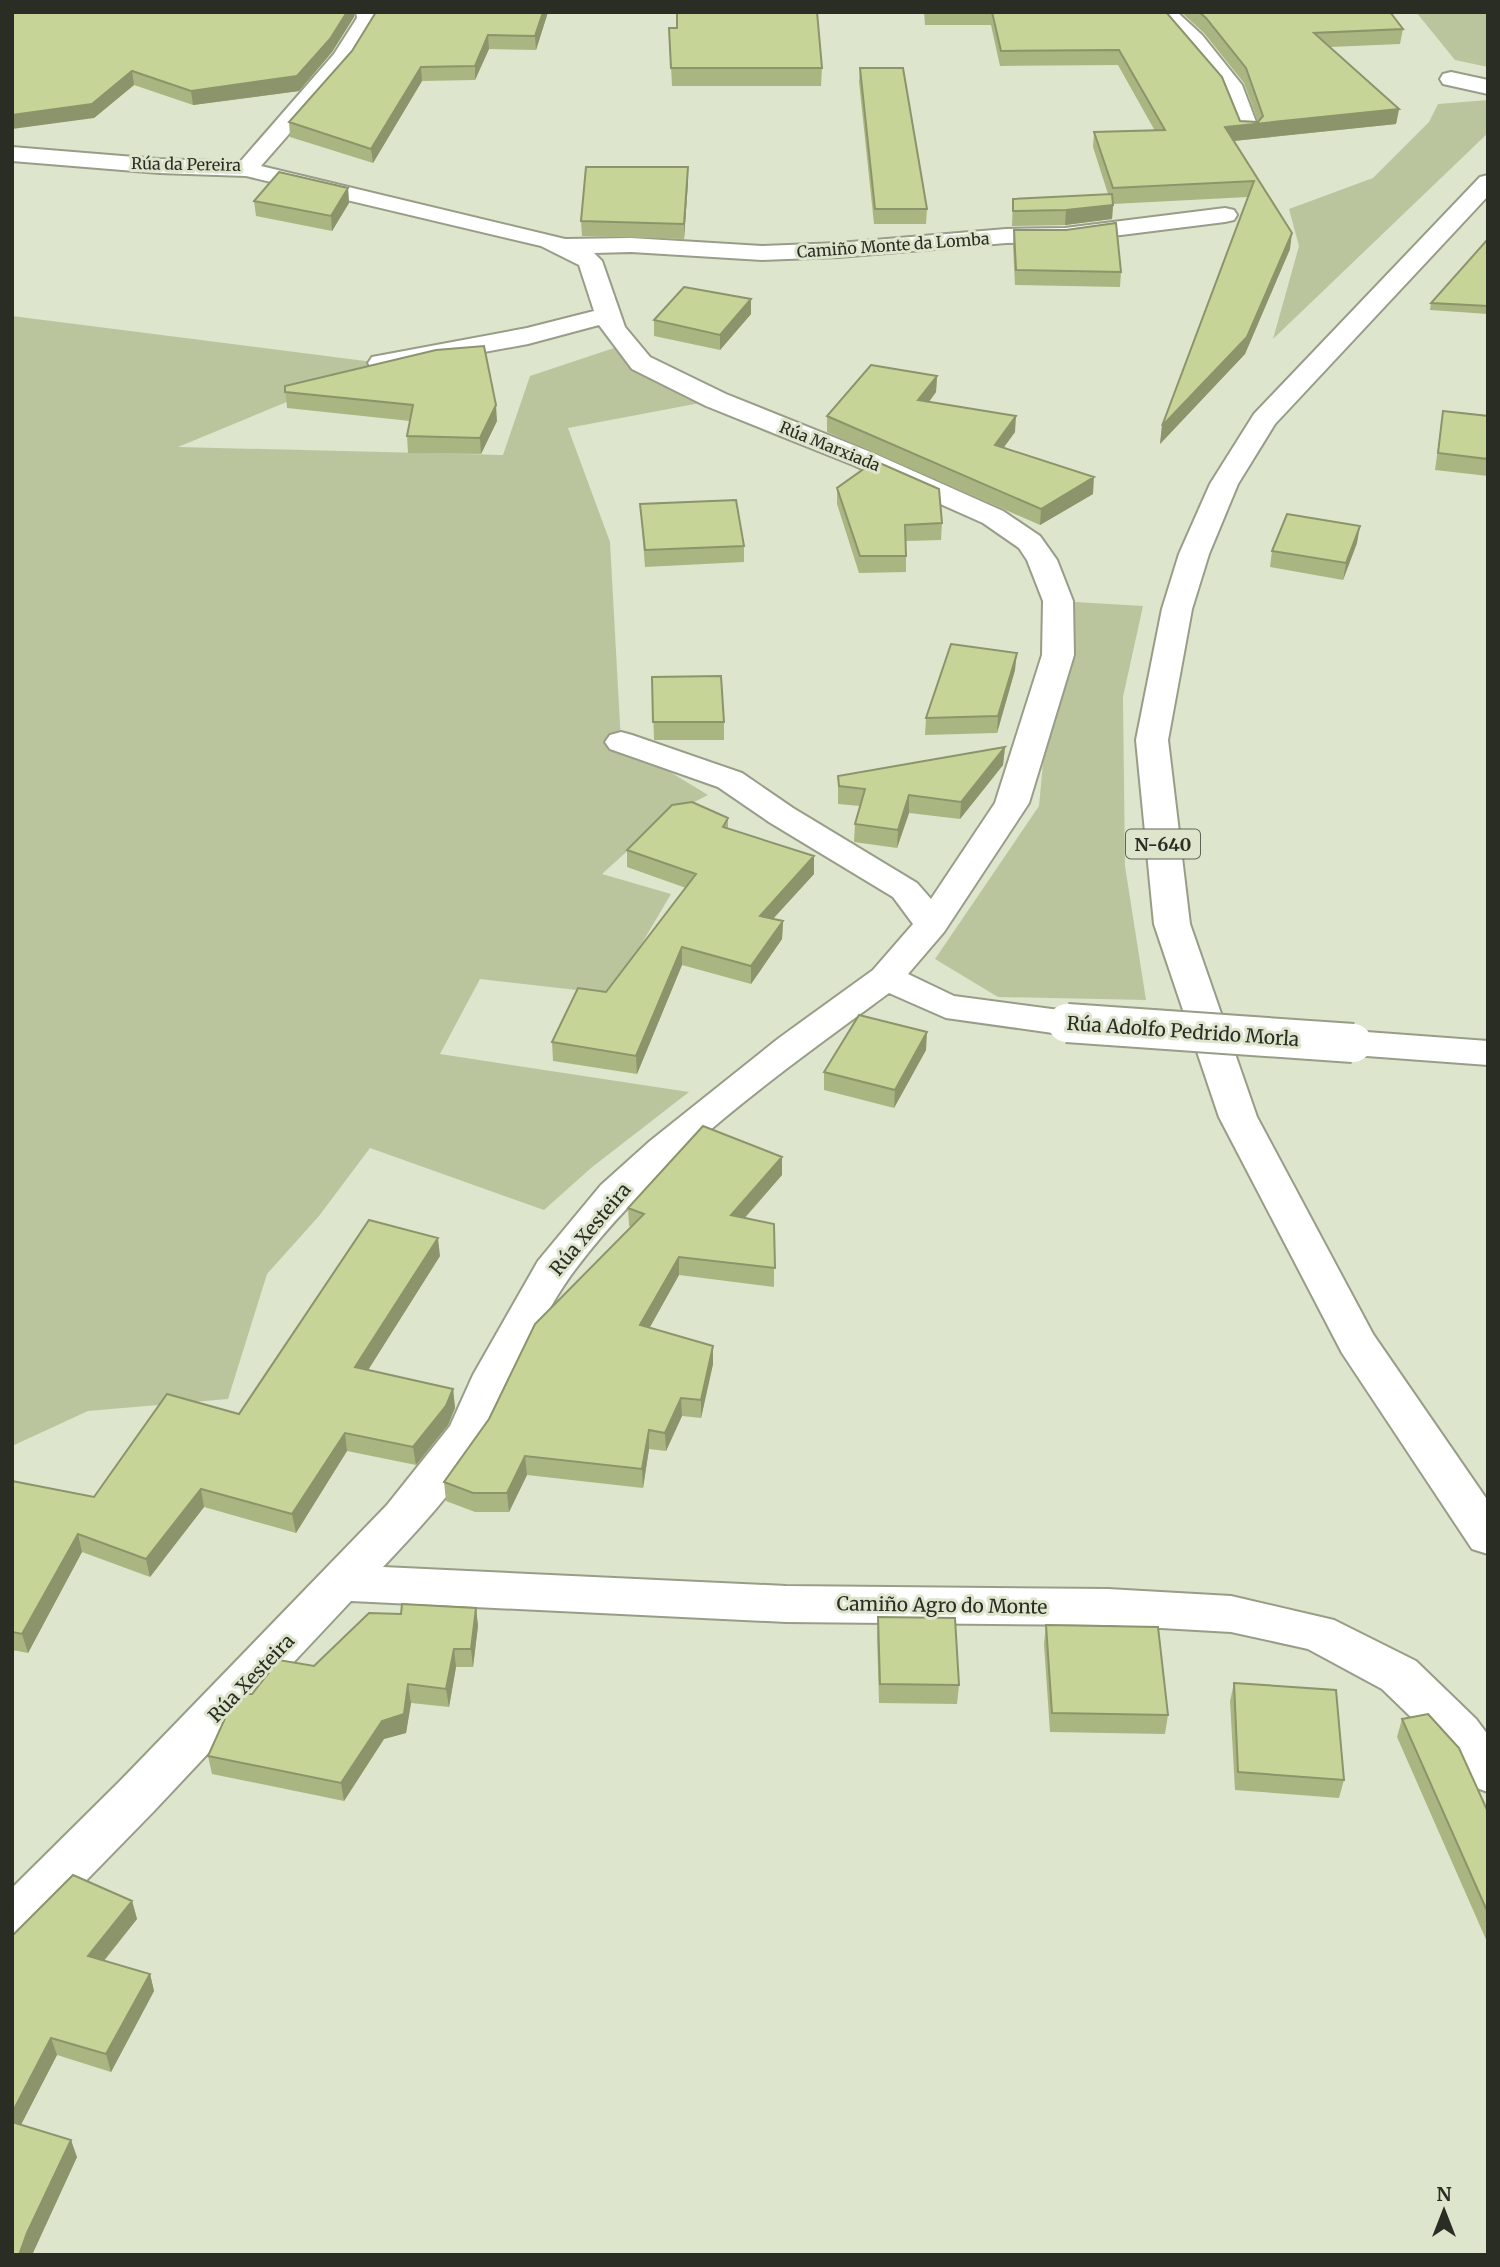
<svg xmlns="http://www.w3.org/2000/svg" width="1500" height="2267" font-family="Merriweather,serif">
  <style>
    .green { fill: #bbc59d }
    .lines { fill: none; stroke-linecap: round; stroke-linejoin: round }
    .minor-casing { stroke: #979d87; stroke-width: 4 }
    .trunk-casing { stroke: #979d87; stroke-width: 4 }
    .minor { fill: #fff; fill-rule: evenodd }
    .trunk { fill: #fff; fill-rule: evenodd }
    .minor-bridge-casing { stroke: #979d87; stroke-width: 42; stroke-linecap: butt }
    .minor-bridge { stroke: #fff; stroke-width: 38 }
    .wall { fill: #aab682 }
    .shaded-wall { fill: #8b946a }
    .building { fill: #c6d497; stroke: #8b946a; stroke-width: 2 }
    .labels { text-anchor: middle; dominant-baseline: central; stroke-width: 6; stroke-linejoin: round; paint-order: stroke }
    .far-street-label { font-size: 16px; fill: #2a2d24; stroke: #dee5cd }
    .shield { fill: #dee5cd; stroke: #606457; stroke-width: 2 }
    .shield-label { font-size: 18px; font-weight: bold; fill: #2a2d24 }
    .street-label { font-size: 19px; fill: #2a2d24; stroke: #dee5cd }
  </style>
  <rect width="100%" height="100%" fill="#dee5cd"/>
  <path class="green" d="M1416 12H1488V67L1455 60Z
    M1488 100V133L1273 339 1299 246 1289 209 1373 178 1429 122 1438 104Z
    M12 316 381 363 178 447 503 455 530 376 626 344 716 400 568 428 610 542 621 742 708 795 665 817 602 874 671 894 612 994 480 979 440 1054 689 1092 591 1168 544 1210 370 1148 319 1216 267 1274 228 1399 88 1411 12 1446Z
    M1058 601 1143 606 1123 697 1125 866 1146 1000 998 997 935 959 1039 806Z"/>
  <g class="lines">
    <defs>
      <path id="minor" d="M356 12H377L379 18 351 63 261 166 565 239 631 238 762 246 839 243 1006 229 1065 228 1225 208 1234 210 1237 215 1234 220 1225 222 1065 242 1006 243 839 257 762 260 631 252 594 253 602 261 625 327 650 357 726 394 873 453 1003 511 1040 536 1057 560 1073 601 1074 655 1029 803 944 932 908 974 954 996 1067 1011 1080 1015 1085 1023 1080 1031 1067 1035 946 1018 889 993C777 1075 650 1165 569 1278 550 1305 529 1346 515 1376 504 1398 497 1423 484 1444 457 1488 419 1529 383 1567L786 1586 1108 1589 1231 1596 1334 1620 1416 1661 1476 1719 1488 1735V1792L1471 1786 1442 1747 1382 1689 1308 1649 1231 1632 1108 1625 786 1622 351 1601 154 1811 30 1938 12 1944V1888L120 1781 387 1505 450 1426 473 1375 538 1261 601 1185 650 1141 779 1038 873 970 913 924 893 897 769 822 718 787 610 749 605 742 610 735 621 732 632 735 742 773 793 808 917 883 931 899 995 803 1042 655 1043 601 1027 560 1019 548 983 523 853 465 706 406 632 369 599 325 528 344 381 371 372 369 368 363 372 357 527 328 594 311 579 265 541 246 246 176 159 173 12 161V147L159 159 240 162 334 54 357 18Z
        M1155 12H1177L1202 35 1242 85 1259 130 1256 135H1240L1223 91 1186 45Z
        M1451 72 1488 80V94L1443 84 1440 79 1443 74Z
        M1353 1031 1488 1041V1065L1353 1055 1340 1051 1334 1043 1340 1035Z"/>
      <path id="trunk" d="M1488 175V196L1275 424 1238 484 1209 554 1192 609 1168 740 1190 924 1257 1117 1373 1334 1488 1501V1554L1472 1549 1342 1353 1219 1117 1154 924 1136 740 1162 609 1179 554 1210 484 1254 414 1480 177Z"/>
    </defs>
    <use href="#minor" class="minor-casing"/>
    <use href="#trunk" class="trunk-casing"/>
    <use href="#minor" class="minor"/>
    <use href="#trunk" class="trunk"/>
    <defs>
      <path id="minor-bridge" d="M1067 1023 1353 1043"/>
    </defs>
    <use href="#minor-bridge" class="minor-bridge-casing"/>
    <use href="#minor-bridge" class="minor-bridge"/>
  </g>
  <path class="wall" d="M12 12 354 17 332 52 299 91 193 105 134 85 94 118Z
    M376 12H548L536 50 489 49 475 80 422 81 373 163 290 137 289 122 352 51Z
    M924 12H1166L1240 121 1258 122 1244 83 1204 33 1181 12H1390L1403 29 1400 44 1330 47 1399 109 1396 124 1234 141 1290 249 1245 354 1160 444 1162 426 1248 197 1113 204 1112 219 1065 225 1012 226 1013 199 1108 194 1093 147 1094 132 1155 131 1118 65 1000 66 991 25H925Z
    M669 28 822 68 821 86H672Z
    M860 68 927 209 926 224H874L859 82Z
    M688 167V182L684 239 582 236 581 221Z
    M348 188 349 203 332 231 256 216 254 201Z
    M1014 230H1066L1121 272 1120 287 1015 285 1013 246Z
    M1488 239V314L1430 310 1431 303Z
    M751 314 720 350 654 336V320Z
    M436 350 497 421 481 454 408 453 407 436 410 421 287 408 285 386Z
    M937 376 936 392 929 402 1015 432 1003 448 1093 494 1040 525 827 432V416Z
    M1443 411 1488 416V476L1435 470Z
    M837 488 942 523 941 540 906 541V572L859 573 837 504Z
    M640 504 744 546V562L645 567Z
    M1357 543 1343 580 1270 567 1272 551Z
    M1015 670 997 733 925 735 926 718Z
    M652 677 724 722V740H654Z
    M1005 747 1003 765 960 819 909 813 897 848 854 842 855 824 860 806 838 804V776Z
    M728 818V828L814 874 773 919 783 921 782 939 751 984 682 965 637 1074 553 1061 552 1042 606 992 686 888 627 867V850Z
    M926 1050 894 1108 824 1090V1072Z
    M782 1175 745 1218 774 1224V1287L679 1275 650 1327 713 1346V1364L701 1418 682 1416 666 1451 649 1449 643 1488 527 1475 509 1512H475L446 1501 444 1482 631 1227 629 1226 628 1208Z
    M440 1256 368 1370 453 1389 455 1408 448 1425 416 1465 347 1451 296 1533 204 1507 150 1577 82 1552 28 1653 12 1650V1481L94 1497 239 1414Z
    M476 1608 478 1626 473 1667H456L449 1707 411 1703 406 1733 384 1739 344 1801 212 1774 208 1756 252 1694 314 1666 401 1614Z
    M878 1617 959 1685 957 1704 879 1703 877 1635Z
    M1046 1625 1168 1715 1165 1734 1050 1732 1044 1644Z
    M1234 1683 1344 1780 1339 1798 1235 1790 1230 1701Z
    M1402 1719 1488 1812V1944L1397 1737Z
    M132 1901 137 1919 104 1961 150 1974 154 1991 111 2072 57 2055 21 2125 77 2157 32 2255H12L24 1923Z"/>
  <path class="shaded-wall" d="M347 12H355L354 17 332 52 299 91 193 105 191 91Z
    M543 12H548L536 50 535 36Z
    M488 35 489 49 475 80V66Z
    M421 67 422 81 373 163 371 149Z
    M132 71 134 85 94 118 12 129V115Z
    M1399 109 1396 124 1223 142 1225 127Z
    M688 167V182L684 239V224Z
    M348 188 349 203 332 231 331 216Z
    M1113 205 1112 219 1065 225 1066 210Z
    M1292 233 1290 249 1245 354 1160 444 1162 426Z
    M751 299V314L720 350V335Z
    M937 376 936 392 918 416V400Z
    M496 405 497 421 481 454 480 438Z
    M1016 416 1015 432 994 461 995 445Z
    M1094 477 1093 494 1040 525 1041 509Z
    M1360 526 1357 543 1343 580 1346 563Z
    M1017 653 1015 670 997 733 998 716Z
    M1005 747 1003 765 960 819 961 802Z
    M909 795V813L897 848 898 830Z
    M814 856V874L760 933V916Z
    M783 921 782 939 751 984V966Z
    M682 947V965L637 1074 636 1056Z
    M927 1032 926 1050 894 1108 895 1090Z
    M782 1157V1175L731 1233V1215Z
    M438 1238 440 1256 358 1386 355 1367Z
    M679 1257V1275L641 1343 640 1325Z
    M713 1346V1364L701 1418V1400Z
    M453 1389 455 1408 448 1425 416 1465 413 1447Z
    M681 1398 682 1416 666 1451 665 1433Z
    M649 1430V1449L643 1488 642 1469Z
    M345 1433 347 1451 296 1533 292 1514Z
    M525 1456 527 1475 509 1512 507 1493Z
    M201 1489 204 1507 150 1577 146 1559Z
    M78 1534 82 1552 28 1653 22 1634Z
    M476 1608 478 1626 473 1667 471 1649Z
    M454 1649 456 1667 449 1707 446 1689Z
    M408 1684 411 1703 406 1733 384 1739 344 1801 341 1783 382 1721Z
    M132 1901 137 1919 93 1974 88 1956Z
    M150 1974 154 1991 111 2072 106 2054Z
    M51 2038 57 2055 14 2138 12 2132V2113Z
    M71 2140 77 2157 32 2255H19L27 2233Z"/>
  <path class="building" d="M12 12H347L330 39 297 76 191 91 132 71 92 104 12 115Z
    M376 12H543L535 36 488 35 475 66 421 67 371 149 289 122 352 51Z
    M677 12H817L822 68H671L669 28H677Z
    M992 12H1166L1222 77 1240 121 1258 122 1263 116 1246 68 1206 18 1199 12H1390L1403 29 1314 33 1399 109 1225 127 1292 233 1247 337 1162 426 1254 181 1113 188 1094 132 1165 130 1119 50 1001 51Z
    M860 68H903L927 209H875Z
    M586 167H688L684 224 581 221Z
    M279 172 348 188 331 216 254 201Z
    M1112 194 1113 205 1066 210 1013 211V199Z
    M1116 223 1121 272 1016 270 1014 230H1066Z
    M1488 239V306L1431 303Z
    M684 287 751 299 720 335 654 320Z
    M484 346 496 405 480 438 407 436 413 405 285 392V386L436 350Z
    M871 365 937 376 918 400 1016 416 995 445 1094 477 1041 509 827 416Z
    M1443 411 1488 416V459L1438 453Z
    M875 461 939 489 942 523 905 525 906 556H860L837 488Z
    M736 500 744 546 645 550 640 504Z
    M1287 514 1360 526 1346 563 1272 551Z
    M951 644 1017 653 998 716 926 718Z
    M721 676 724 722H653L652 677Z
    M1005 747 961 802 909 795 898 830 855 824 865 789 839 786 838 776Z
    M692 802 728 818 723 827 814 856 760 916 783 921 751 966 682 947 636 1056 552 1042 578 988 606 992 696 874 627 850 672 805Z
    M859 1015 927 1032 895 1090 824 1072Z
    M703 1126 782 1157 731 1215 774 1224 775 1268 679 1257 640 1325 713 1346 701 1400 681 1398 665 1433 649 1430 642 1469 525 1456 507 1493H473L444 1482 489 1419 535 1324 644 1214 628 1208Z
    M369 1220 438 1238 355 1367 453 1389 446 1406 413 1447 345 1433 292 1514 201 1489 146 1559 78 1534 22 1634 12 1632V1481L94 1497 167 1394 239 1414Z
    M402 1604 476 1608 471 1649H454L446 1689 408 1684 404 1714 382 1721 341 1783 208 1756 226 1716 247 1694H252L279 1660 314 1666 369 1613 401 1614Z
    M878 1617 955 1618 959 1685 880 1684Z
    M1046 1625 1158 1627 1168 1715 1052 1713Z
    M1234 1683 1336 1690 1344 1780 1238 1772Z
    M1428 1714 1459 1748 1488 1812V1913L1402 1719Z
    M73 1875 132 1901 88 1956 150 1974 106 2054 51 2038 12 2113V1936Z
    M12 2122 71 2140 27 2233 19 2255H12Z"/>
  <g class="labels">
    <g class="far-street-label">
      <text transform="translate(186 164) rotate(1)">Rúa da Pereira</text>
      <text transform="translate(893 245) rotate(-4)">Camiño Monte da Lomba</text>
      <text transform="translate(830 446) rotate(22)">Rúa Marxiada</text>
    </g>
    <rect class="shield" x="1126" y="829.5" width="74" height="29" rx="5"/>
    <g class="shield-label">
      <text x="1163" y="844">N-640</text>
    </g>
    <g class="street-label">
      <text transform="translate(1183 1031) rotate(4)">Rúa Adolfo Pedrido Morla</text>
      <text transform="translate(590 1229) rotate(-50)">Rúa Xesteira</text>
      <text transform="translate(942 1605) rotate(1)">Camiño Agro do Monte</text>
      <text transform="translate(251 1678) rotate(-46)">Rúa Xesteira</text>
    </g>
  </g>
  <rect width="1500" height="2267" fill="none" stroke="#2a2d24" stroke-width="28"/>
  <g transform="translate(1444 2211)" stroke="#dee5cd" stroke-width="5" paint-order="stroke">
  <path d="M0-5L12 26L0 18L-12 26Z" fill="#2a2d24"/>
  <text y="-10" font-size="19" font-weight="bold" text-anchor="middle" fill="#2a2d24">N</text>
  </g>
</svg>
